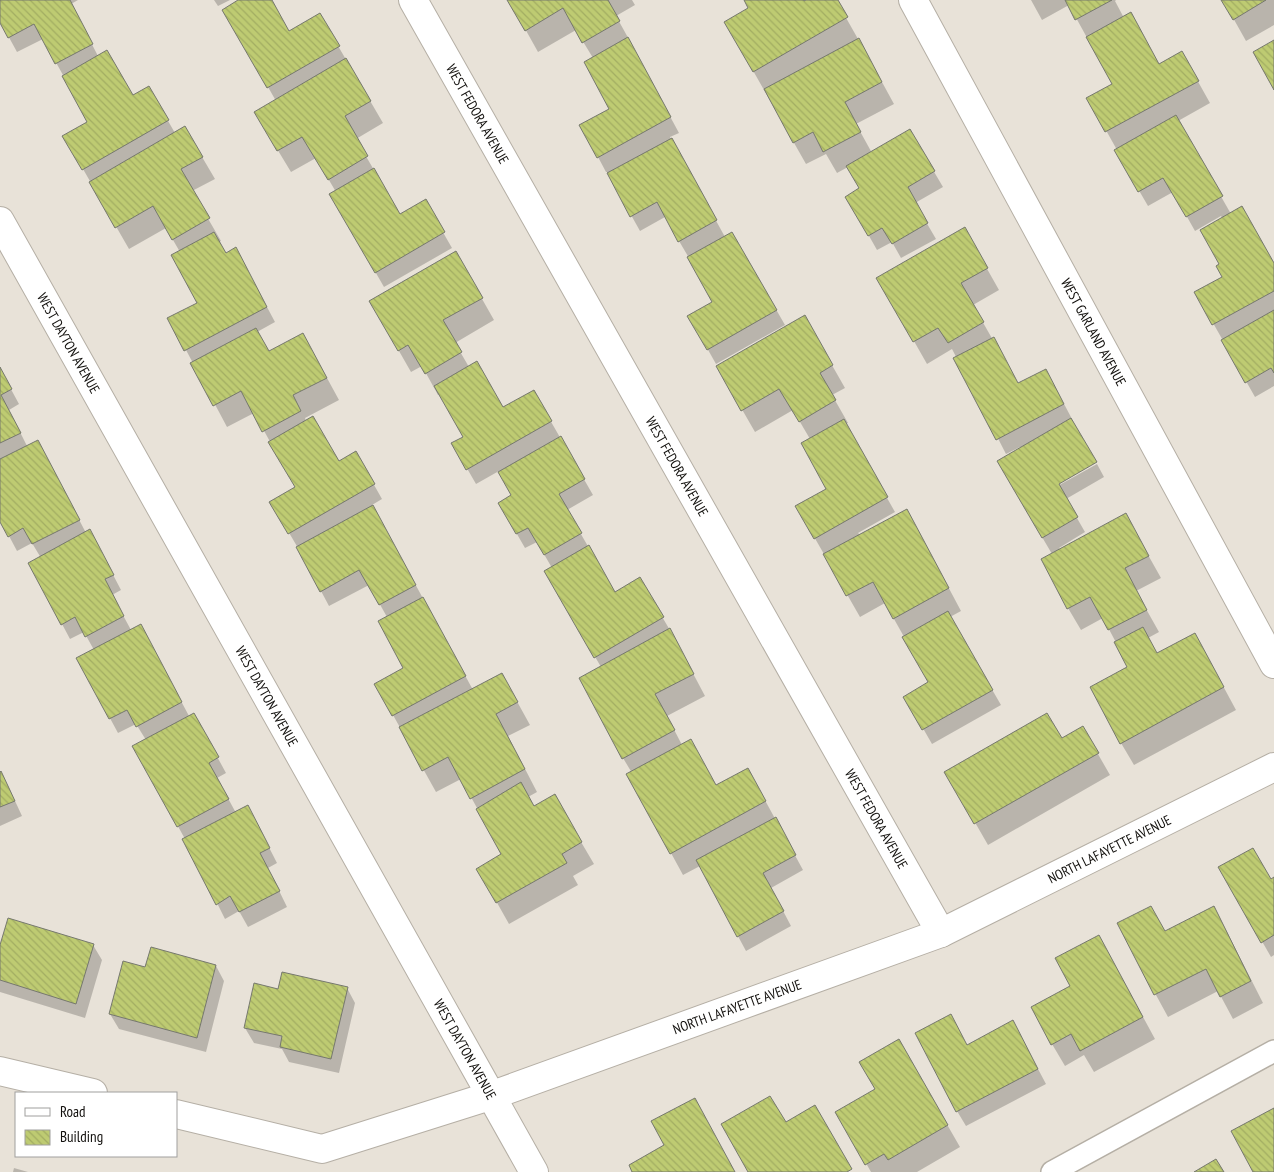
<svg xmlns="http://www.w3.org/2000/svg" width="1274" height="1172" font-family="'PT Sans Narrow',sans-serif">
  <style>
    .shadow { fill: #0003 }
    .building { fill: url(#building-back-hatch); stroke: #76786e }
    .lines { fill: none; stroke-linecap: round; stroke-linejoin: round }
    .lane-casing { stroke: #b5afa5; stroke-width: 24 }
    .street-casing { stroke: #b5afa5; stroke-width: 30 }
    .lane { stroke: #fff; stroke-width: 21 }
    .street { stroke: #fff; stroke-width: 28 }
    .labels { text-anchor: middle; dominant-baseline: central; stroke-width: 4; stroke-linejoin: round; paint-order: stroke }
    .street-label { font-size: 14px; fill: #110f0c; stroke: #fff }
  </style>
  <defs>
    <pattern id="building-back-hatch" width="6" height="6" patternUnits="userSpaceOnUse" patternTransform="scale(1.25)"><rect width="6" height="6" fill="#becb72"/><path d="M-1 5l2 2M0 0l6 6M5-1l2 2" fill="none" stroke="#a2ad62"/></pattern>
  </defs>
  <rect width="100%" height="100%" fill="#e8e2d8"/>
  <path class="shadow" d="M0 0H78L71 4 98 56 132 97 149 88 175 133 185 128 215 179 192 191 221 241 219 242 226 254 244 264 275 322 257 332 269 352 315 356 339 400 305 418 306 421 339 463 356 453 382 499 372 505 473 690 514 696 530 725 508 736 537 792 528 797 534 807 554 796 594 864 573 876 578 885 509 924 478 869 503 855 461 779 436 792 393 715 405 669 387 617 369 585 329 606 298 548 271 502 296 488 254 413 227 427 186 350 199 304 180 252 166 228 129 249 64 136 89 122 43 39 17 52 0 21Z
    M214 0H230L218 6Z
    M241 0H270L289 33 320 15 383 123 356 139 400 215 425 201 452 248 384 287 331 195 336 192 316 158 291 172 268 134 276 101 224 10Z
    M509 0H632L635 5 616 16 631 43V44L679 133 670 137 725 237 732 233 785 325 716 364 689 316 714 302 689 258 665 217 640 231 607 172H606L598 157 611 109 593 58 576 30 538 52Z
    M745 0H803L804 3 809 0H836L871 62 894 104 856 124 872 153 910 131 943 187 915 203 936 239 901 258 892 242 877 250 847 197 861 189 848 167 837 173 826 154 806 164 726 23 750 8Z
    M1031 0H1116L1115 1 1124 18 1159 65 1182 53 1210 103 1178 121 1231 214 1274 265V386L1255 397 1196 293 1224 277 1221 265 1223 219 1221 216 1195 231 1173 192 1148 206 1116 151 1117 150 1088 98 1113 85 1069 5 1042 20Z
    M1223 0H1274V25L1246 41Z
    M964 228 999 290 973 305 1018 384 1054 385 1072 419 1053 486 1054 488 1097 464 1104 477 1066 499 1085 532 1059 548 1060 550 1138 537 1161 578 1136 591 1159 632 1148 638 1157 655 1195 634 1236 710 1134 765 1121 743 1129 667 1103 618 1081 630 1068 608 1052 554 998 462 1021 449 1020 447 1006 454 952 349 927 364 878 278Z
    M456 253 494 320 455 343 469 367 503 409 542 406 593 495 567 510 615 593 640 579 671 632 705 696 667 716 682 745 716 786 760 791 803 870 771 888 791 926 746 951 700 866 683 875 671 853 632 773 623 758 601 667 546 572 552 568 537 542 525 548 499 503 512 495 499 471 476 484 453 444 465 437 440 394 438 395 422 366 411 372 371 302Z
    M804 316 845 388 832 395 848 423 845 424 895 512 858 533 860 535 919 532 961 611 950 617 1001 705 932 744 905 697 930 683 885 603 860 617 797 507 828 489 810 439 793 410 755 432 717 366Z
    M0 369 19 404 9 410 27 446 46 456 86 533 98 546 121 590 112 595 131 630 149 641 189 716 202 729 226 773 217 778 236 813 256 822 277 863 268 868 287 907 248 927 239 911 225 919 185 839 134 747 146 740 136 724 118 733 78 659 94 650 84 632 70 639 62 624 41 558 32 543 17 551 0 519Z
    M1083 728 1110 775 988 845 946 772 1061 740Z
    M0 773 9 788 22 816 0 826Z
    M1220 868 1270 881 1274 878V955L1271 957Z
    M1213 908 1226 930 1263 1003 1233 1019 1218 991 1168 1017 1156 995 1119 923 1165 932Z
    M93 945 102 960 85 1018 0 992V949Z
    M1111 958 1155 1039 1094 1072 1084 1055 1065 1066 1052 1044Z
    M216 966 224 981 206 1052 119 1029 110 1014 146 968Z
    M347 988 355 1003 339 1073 289 1062 282 1049 254 1043 245 1028 279 990Z
    M1021 1037 1046 1084 966 1126 957 1111 967 1046Z
    M899 1041 960 1147 917 1172H871L837 1112 876 1090Z
    M14 1168 28 1172H13Z"/>
  <path class="building" d="M0 0H70L93 44 55 64 34 24 8 38 0 23Z
    M238 0H272L289 31 320 13 340 46 267 88 222 10Z
    M507 0H608L620 21 582 43 563 8 525 31Z
    M744 0H804V1L806 0H838L848 17 753 72 724 22 748 8Z
    M1065 0H1112L1075 20Z
    M1221 0H1266L1233 20Z
    M1131 12 1159 64 1182 51 1199 81 1105 132 1086 98 1112 84 1086 37Z
    M628 37 671 117 597 158 579 125 609 109 584 62Z
    M859 38 882 82 845 102 861 132 823 152 813 132 793 143 764 89Z
    M1274 40V90L1253 52Z
    M107 50 133 95 149 86 169 120 82 170 62 136 87 122 62 76Z
    M346 58 371 101 345 116 368 156 328 180 302 137 277 151 254 112Z
    M1176 115 1223 196 1186 217 1163 178 1138 192 1114 150Z
    M185 126 203 157 181 169 210 218 172 240 153 206 115 228 89 182Z
    M910 129 935 171 908 187 928 223 892 244 882 228 868 236 845 197 859 188 846 166Z
    M672 138 717 220 678 242 657 202 630 217 607 173Z
    M374 168 400 214 426 199 445 232 375 273 329 194Z
    M1242 206 1274 263V291L1212 325 1194 292 1222 277 1216 266 1219 264 1200 230Z
    M965 227 988 268 961 283 984 322 948 343 938 328 913 342 876 278Z
    M214 232 226 253 236 247 267 307 184 351 167 318 197 303 171 255Z
    M732 232 777 310 707 350 687 316 712 302 687 257Z
    M456 251 483 298 443 320 462 352 425 374 408 345 398 351 369 301Z
    M1274 310V373L1271 368 1245 383 1221 340Z
    M805 315 833 365 820 373 836 400 799 422 779 389 741 411 716 366Z
    M256 328 269 351 303 333 327 378 293 395 301 411 262 432 241 391 213 406 190 363Z
    M994 337 1018 383 1046 369 1064 404 996 440 953 358Z
    M477 361 503 407 534 390 552 421 466 470 451 443 463 437 434 386Z
    M0 367 12 389 1 395 21 433 0 443Z
    M313 416 339 461 356 451 375 484 288 534 269 502 295 487 268 442Z
    M1071 418 1097 462 1059 484 1078 517 1042 538 997 461Z
    M844 419 888 497 814 539 795 506 826 489 801 443Z
    M561 436 585 479 559 494 582 533 544 555 528 528 516 534 498 503 511 495 498 472Z
    M38 440 80 520 32 544 23 528 8 537 0 522V459Z
    M373 505 416 585 379 605 359 570 320 592 296 547Z
    M907 509 949 588 893 619 873 582 846 596 823 554Z
    M1126 513 1149 556 1125 568 1147 610 1108 630 1090 597 1067 609 1041 559Z
    M90 529 114 575 105 579 124 616 85 637 75 617 61 625 28 563Z
    M589 545 615 592 640 577 664 617 594 658 544 571Z
    M423 597 466 676 392 716 374 684 403 668 378 621Z
    M948 611 993 690 922 730 903 697 928 682 902 637Z
    M141 624 182 702 136 727 127 710 109 719 76 658Z
    M1143 627 1157 653 1195 633 1224 687 1120 744 1090 687 1127 667 1114 642Z
    M670 628 694 674 655 694 675 730 622 759 579 678Z
    M502 673 518 702 496 714 525 769 470 799 448 757 422 771 399 727Z
    M194 713 219 757 209 763 229 799 177 827 132 746Z
    M1047 713 1062 738 1083 726 1099 753 974 824 944 772Z
    M691 739 716 785 748 768 766 801 670 854 626 774Z
    M1 771 15 801 0 807V772Z
    M521 782 534 806 555 794 582 842 562 854 567 863 496 903 476 869 501 854 476 809Z
    M248 805 270 848 260 853 280 891 239 912 230 896 216 905 182 839Z
    M776 817 796 855 763 873 784 911 737 937 696 860Z
    M1253 848 1271 879 1274 877V935L1261 943 1218 867Z
    M1151 906 1165 931 1214 906 1251 981 1220 997 1206 969 1154 995 1117 923Z
    M8 918 94 944 76 1004 0 980V945Z
    M1099 935 1143 1017 1080 1051 1071 1034 1051 1045 1031 1007 1070 986 1055 958Z
    M151 947 216 965 197 1038 109 1014 123 961 145 967Z
    M282 972 348 987 331 1059 280 1047 282 1036 244 1028 254 983 278 989Z
    M951 1014 967 1045 1013 1020 1038 1069 956 1112 915 1033Z
    M899 1039 948 1125 888 1160 884 1154 865 1165 835 1112 875 1089 859 1062Z
    M770 1096 786 1122 815 1105 852 1169 847 1172H748L721 1124Z
    M695 1098 735 1172H632L629 1165 664 1145 651 1121Z
    M1274 1108V1172H1253L1231 1131Z
    M1216 1159 1224 1172H1194Z"/>
  <g class="lines">
    <defs>
      <path id="lane" d="M1052 1172 1274 1051"/>
      <g id="street">
        <path id="s1" d="M413 0 941 933"/>
        <path id="s2" d="M913 0 1274 664"/>
        <path id="s3" d="M0 221 534 1172"/>
        <path d="M0 1071 93 1093"/>
        <path id="s4" d="M176 1114 322 1149 490 1096 941 933 1274 767"/>
      </g>
    </defs>
    <use href="#lane" class="lane-casing"/>
    <use href="#street" class="street-casing"/>
    <use href="#lane" class="lane"/>
    <use href="#street" class="street"/>
  </g>
  <g class="labels">
    <g class="street-label">
      <text stroke="none"><textPath href="#s1" startOffset="131">WEST FEDORA AVENUE</textPath></text>
      <text stroke="none"><textPath href="#s2" startOffset="378">WEST GARLAND AVENUE</textPath></text>
      <text stroke="none"><textPath href="#s3" startOffset="140">WEST DAYTON AVENUE</textPath></text>
      <text stroke="none"><textPath href="#s1" startOffset="536">WEST FEDORA AVENUE</textPath></text>
      <text stroke="none"><textPath href="#s3" startOffset="545">WEST DAYTON AVENUE</textPath></text>
      <text stroke="none"><textPath href="#s1" startOffset="941">WEST FEDORA AVENUE</textPath></text>
      <text stroke="none"><textPath href="#s4" startOffset="994">NORTH LAFAYETTE AVENUE</textPath></text>
      <text stroke="none"><textPath href="#s4" startOffset="589">NORTH LAFAYETTE AVENUE</textPath></text>
      <text stroke="none"><textPath href="#s3" startOffset="950">WEST DAYTON AVENUE</textPath></text>
    </g>
  </g>
  <rect x="15" y="1092" width="162" height="65" fill="#ffffff" stroke="#a09f9e"/>
  <rect x="25" y="1108" width="25" height="8" fill="#ffffff" stroke="#a09f9e"/>
  <text x="60" y="1117" font-size="15" fill="#110f0c">Road</text>
  <rect x="25" y="1130" width="25" height="15" fill="url(#building-back-hatch)" stroke="#a09f9e"/>
  <text x="60" y="1142" font-size="15" fill="#110f0c">Building</text>
</svg>
